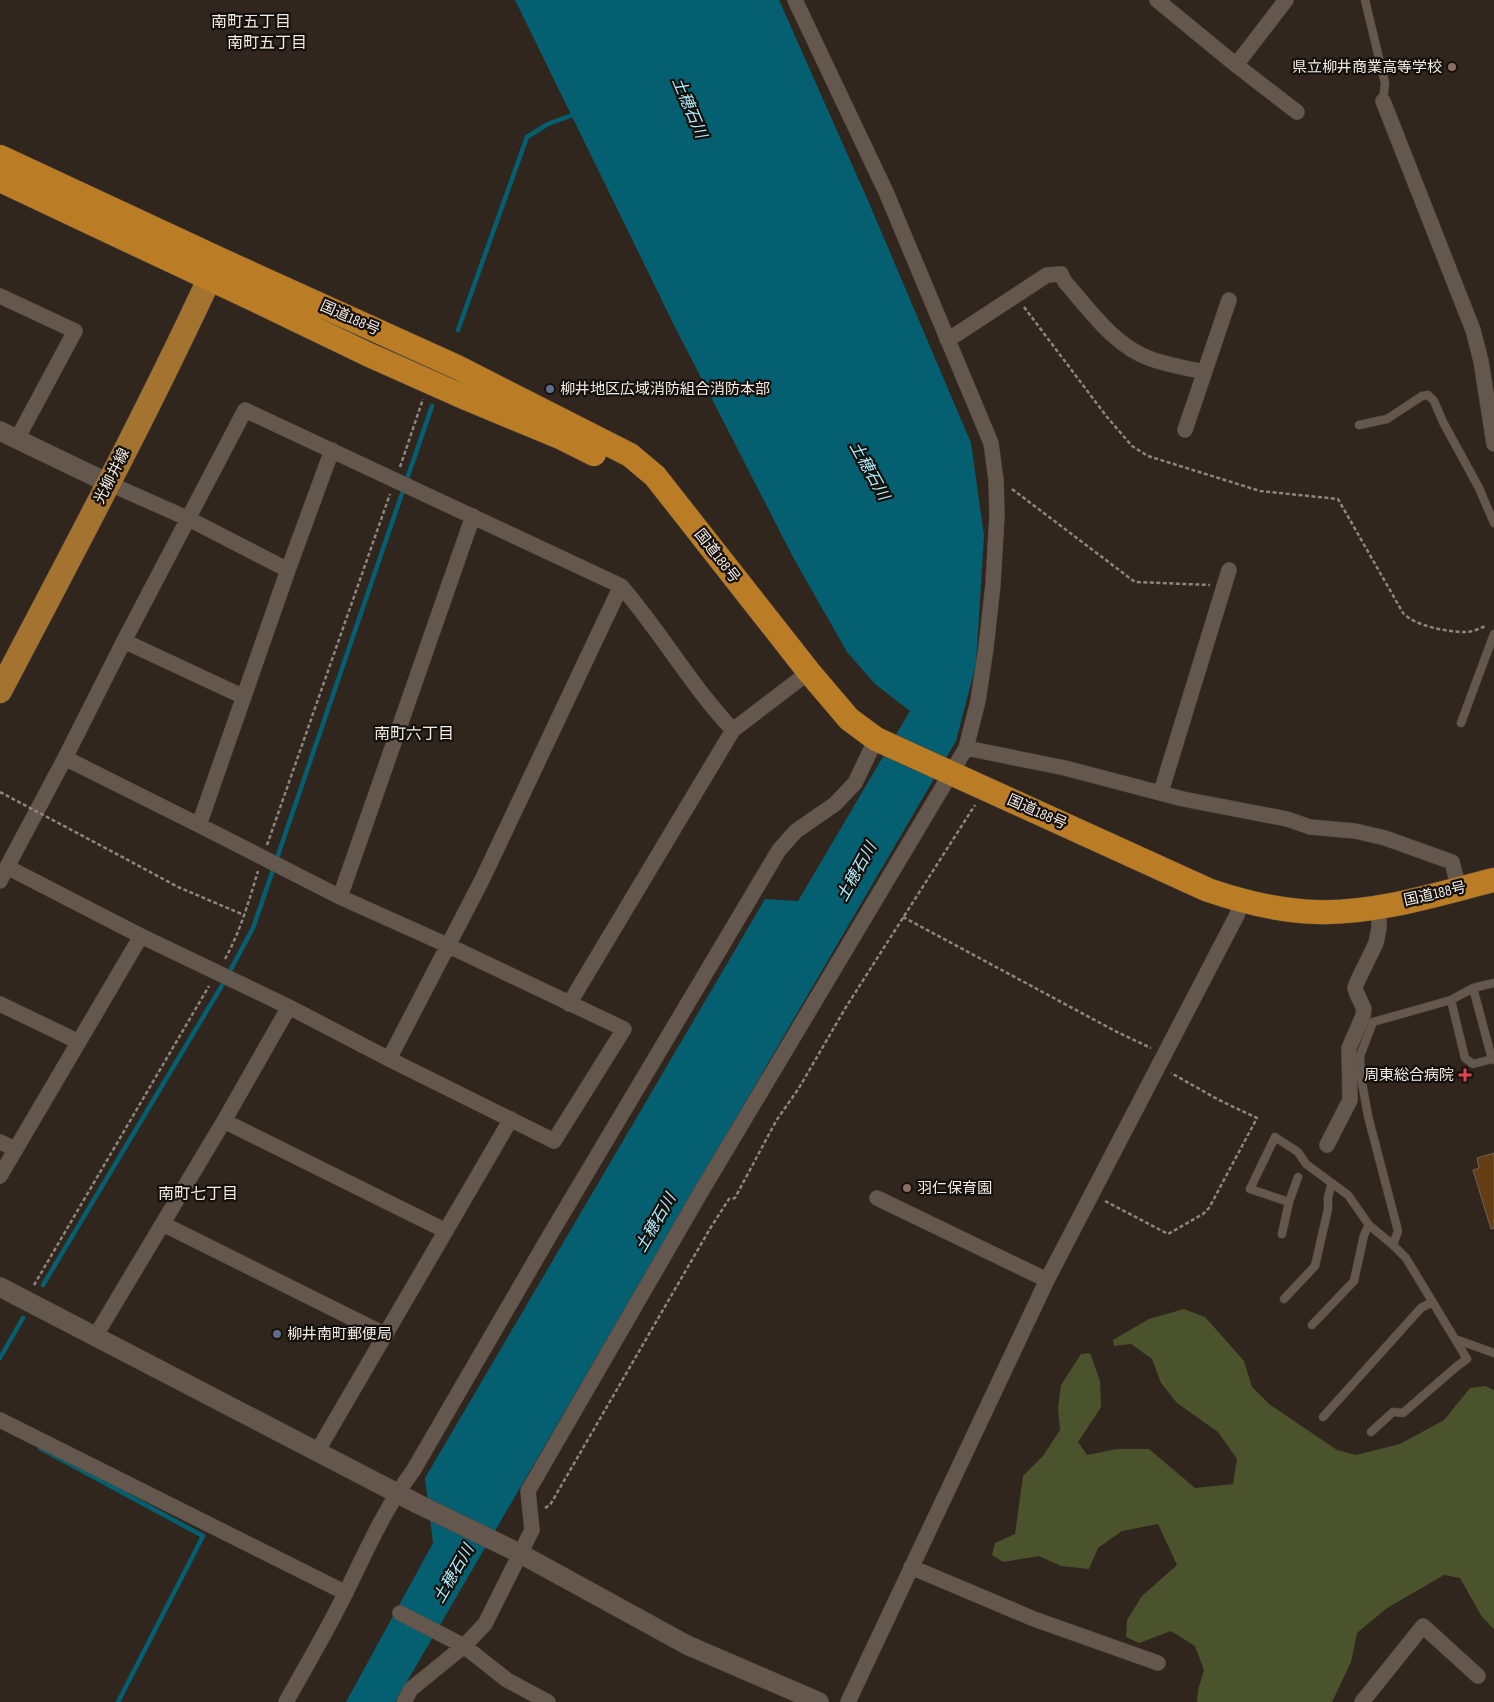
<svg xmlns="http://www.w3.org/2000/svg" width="1494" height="1702" font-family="'Sofia Sans Condensed','Noto Sans JP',sans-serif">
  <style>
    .green { fill: #4b532c }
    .water { fill: #046070 }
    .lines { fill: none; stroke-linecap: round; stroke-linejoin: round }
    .stream { stroke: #046070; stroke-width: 4.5 }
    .building { fill: #653d13; stroke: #6d6157 }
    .service-casing { stroke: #4c443d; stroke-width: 9 }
    .minor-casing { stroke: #4c443d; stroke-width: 16 }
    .tertiary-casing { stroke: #4c443d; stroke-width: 20 }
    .primary-casing { stroke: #4c443d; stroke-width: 25 }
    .trunk-casing { stroke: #4c443d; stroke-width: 25 }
    .path { stroke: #8d857e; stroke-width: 2.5; stroke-dasharray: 4 2.5; stroke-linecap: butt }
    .service { stroke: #63574e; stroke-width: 8 }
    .minor { stroke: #63574e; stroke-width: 15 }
    .tertiary { stroke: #63574e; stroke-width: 19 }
    .primary { stroke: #a4732f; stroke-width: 24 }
    .trunk { stroke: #ba7c25; stroke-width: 24 }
    .path-bridge { stroke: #8d857e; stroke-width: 2.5; stroke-dasharray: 4 2.5; stroke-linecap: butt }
    .education-dot { fill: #8d6e63; stroke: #15100c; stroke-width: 2 }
    .service-dot { fill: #5c6f8a; stroke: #15100c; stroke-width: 2 }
    .health-dot { fill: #e0444e; stroke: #15100c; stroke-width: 2 }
    .labels { text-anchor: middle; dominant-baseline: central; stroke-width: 4.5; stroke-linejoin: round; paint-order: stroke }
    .poi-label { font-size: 15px; fill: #f2ebe6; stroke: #15100c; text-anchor: start }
    .street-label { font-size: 15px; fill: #f2ebe6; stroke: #15100c }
    .neighbourhood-label { font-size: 16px; fill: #f2ebe6; stroke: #15100c }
    .water-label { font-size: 16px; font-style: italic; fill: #b1eefd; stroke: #15100c }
  </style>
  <rect width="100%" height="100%" fill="#30261e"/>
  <path class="green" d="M1184 1309 1205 1317 1244 1361 1252 1387 1269 1404 1337 1450 1356 1455 1400 1444 1444 1420 1470 1388 1485 1386 1494 1390V1629L1482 1617 1460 1578 1444 1575 1387 1608 1357 1633 1351 1662 1332 1702H1197L1198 1690 1204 1670 1195 1646 1171 1631 1139 1643 1126 1637 1127 1620 1142 1596 1177 1565 1158 1524 1122 1531 1098 1548 1089 1569 1061 1566 1039 1556 1003 1562 992 1555 995 1543 1015 1534 1023 1476 1043 1456 1060 1430 1058 1408 1061 1385 1081 1354 1090 1353 1100 1381 1101 1407 1078 1442 1087 1455 1117 1449H1149L1195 1488 1233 1484 1237 1459 1218 1432 1177 1403 1161 1383 1152 1359 1131 1344 1114 1346 1113 1340 1149 1319Z"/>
  <path class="water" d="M515 0H779L869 203 971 443 984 536 976 664 956 741 395 1702H346L433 1543 425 1478 765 899 798 901 910 711 875 684 847 652 794 559 674 325Z"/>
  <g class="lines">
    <path class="stream" d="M458 330 527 137 548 124 575 114
      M43 1285 224 982 253 928 432 406
      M0 1358 23 1318
      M40 1448 203 1536 118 1702"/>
  </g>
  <path class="building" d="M1494 1153V1228L1491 1229 1473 1170 1479 1168 1477 1158Z"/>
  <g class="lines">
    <defs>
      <path id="service" d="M1365 0 1385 83 1383 101
        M1359 425 1387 419 1422 396 1428 395 1434 401 1443 422 1479 488 1494 523
        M1461 723 1494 634
        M1494 983 1473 988 1492 1059 1494 1060
        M1451 1000 1465 1058 1473 1064 1492 1059
        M1289 1202 1250 1189 1275 1137 1298 1152 1306 1164 1348 1195 1369 1225 1393 1245
        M1282 1234 1289 1202 1298 1177
        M1284 1299 1315 1266 1328 1209V1197L1332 1183
        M1312 1325 1354 1281 1364 1235 1369 1225
        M1455 1339 1494 1353
        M1323 1417 1421 1308 1432 1302
        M1371 1432 1393 1412 1403 1413 1456 1367 1467 1359 1406 1258 1393 1245 1398 1231 1368 1116 1361 1077 1360 1056 1373 1022 1451 1000 1473 988"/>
      <path id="minor" d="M1157 0 1236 65 1297 112
        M1236 65 1286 0
        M1383 101 1473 330 1481 361 1494 444
        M0 296 75 331 17 439
        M947 339 957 334 1047 275 1061 274 1065 282C1090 310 1114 346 1151 359 1168 365 1186 368 1204 372
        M1185 430 1229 300
        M108 483 189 519 288 570
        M124 641 244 697
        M966 748 1065 768 1183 799 1287 819 1310 827 1355 831 1385 838 1452 862 1459 889
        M1161 792 1229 570
        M199 825 288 570 332 450
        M7 867 65 758
        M0 881 7 867 141 936 289 1007 389 1059 554 1141 624 1029 447 945 340 897 199 825 65 758 124 641 245 410 621 586C661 632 691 686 733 730
        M340 897 473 516
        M0 1004 79 1042
        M569 1004 733 730 809 672
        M389 1059 482 880 621 586
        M224 1121 446 1231
        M0 1142 15 1149
        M1327 1145 1350 1100 1349 1048 1363 1016 1364 1009 1357 994 1355 988 1358 980 1376 943 1379 928V907
        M0 1176 141 936
        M877 1198 1047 1280
        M163 1224 386 1335
        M96 1335 224 1121 289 1007
        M0 1420 346 1593
        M318 1450 511 1119
        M911 1567 1034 1619 1158 1663
        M400 1613 464 1646 507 1680 548 1702
        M286 1702C306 1666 327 1631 345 1594 366 1552 384 1509 413 1471L550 1235 779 850 796 831 835 804 855 783 876 739
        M404 1702 411 1689 464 1646 485 1624 532 1530 528 1491 701 1192 966 748 978 701 986 648 993 584 997 515 996 480 991 443 886 192 795 0
        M848 1702 1047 1280 1237 915 1240 901
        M1362 1702 1423 1626 1478 1676"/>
      <path id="tertiary" d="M0 431 108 483
        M0 1287 418 1504 521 1554 687 1645 819 1702"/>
      <path id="primary" d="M0 691C75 548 151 406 218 260"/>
      <path id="trunk" d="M0 157 219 259 457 367 630 455 655 476 809 672 849 719 876 739 1208 890C1243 902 1279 911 1317 912 1375 914 1438 894 1494 880
        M0 180 257 301 367 354 468 399 562 438 594 454"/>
    </defs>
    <use href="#service" class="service-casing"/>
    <use href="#minor" class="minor-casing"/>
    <use href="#tertiary" class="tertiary-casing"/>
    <use href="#primary" class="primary-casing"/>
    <use href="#trunk" class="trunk-casing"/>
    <path class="path" d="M1024 307 1107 417 1132 446 1148 456 1260 491 1338 499 1403 613C1415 626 1447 632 1466 632 1472 632 1479 629 1485 626
      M400 467 423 399
      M1012 489 1135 582 1210 585
      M267 845 390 494
      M126 859 178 887 244 915
      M903 917 1117 1032 1151 1048
      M225 959C240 932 249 901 258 871
      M1105 1201 1168 1234 1203 1214 1209 1208 1257 1118 1219 1100 1171 1073
      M34 1285 209 986
      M545 1508 550 1505 711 1227 729 1199 735 1198 776 1121 799 1088 846 1007 975 805"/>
    <use href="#service" class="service"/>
    <use href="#minor" class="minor"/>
    <use href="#tertiary" class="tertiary"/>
    <use href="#primary" class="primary"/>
    <use href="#trunk" class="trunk"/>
    <path class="path-bridge" d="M0 792 126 859"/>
  </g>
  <g class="education-dot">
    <circle cx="1452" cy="67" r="5"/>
    <circle cx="907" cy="1188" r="5"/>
  </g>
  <g class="service-dot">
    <circle cx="550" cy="389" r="5"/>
    <circle cx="277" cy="1334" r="5"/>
  </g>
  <path class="health-dot" d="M1462.5 1067.5h5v5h5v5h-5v5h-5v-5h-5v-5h5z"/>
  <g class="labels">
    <g class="poi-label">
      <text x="1442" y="67" text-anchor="end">県立柳井商業高等学校</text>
      <text x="560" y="389">柳井地区広域消防組合消防本部</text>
      <text x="1454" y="1075" text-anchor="end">周東総合病院</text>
      <text x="917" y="1188">羽仁保育園</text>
      <text x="287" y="1334">柳井南町郵便局</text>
    </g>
    <g class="street-label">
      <text transform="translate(350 318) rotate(24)">国道188号</text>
      <text transform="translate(112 476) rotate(-63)">光柳井線</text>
      <text transform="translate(717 556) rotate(52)">国道188号</text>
      <text transform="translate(1037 812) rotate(24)">国道188号</text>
      <text transform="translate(1435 894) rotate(-13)">国道188号</text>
    </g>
    <g class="neighbourhood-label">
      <text x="251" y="22">南町五丁目</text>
      <text x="267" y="43">南町五丁目</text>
      <text x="414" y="734">南町六丁目</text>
      <text x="198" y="1194">南町七丁目</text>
    </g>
    <g class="water-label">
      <text transform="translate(689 108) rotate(67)">土穂石川</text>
      <text transform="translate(869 471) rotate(61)">土穂石川</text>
      <text transform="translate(857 872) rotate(-61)">土穂石川</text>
      <text transform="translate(656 1223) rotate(-60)">土穂石川</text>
      <text transform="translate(454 1574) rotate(-60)">土穂石川</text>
    </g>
  </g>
</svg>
